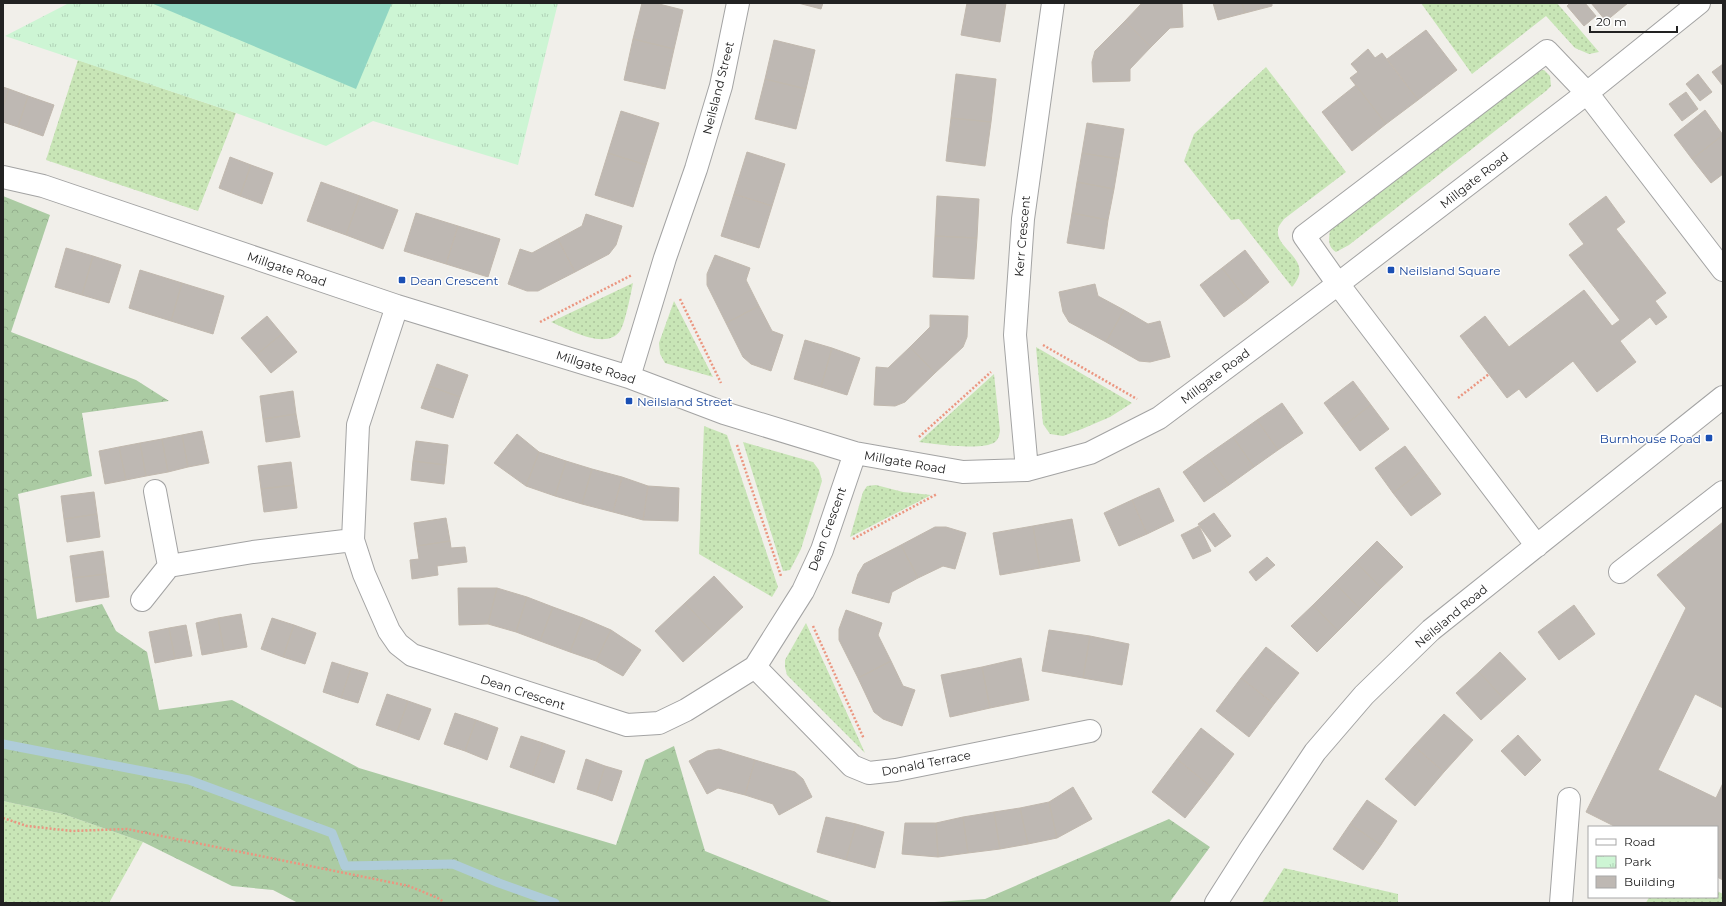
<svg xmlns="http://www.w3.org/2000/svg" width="1726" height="906" font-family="Montserrat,sans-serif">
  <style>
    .grass { fill: url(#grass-dots) }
    .forest { fill: url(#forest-crowns) }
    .park { fill: url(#park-tufts) }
    .pitch { fill: #91d6c3 }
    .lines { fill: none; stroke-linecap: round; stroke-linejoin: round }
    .stream { stroke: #afccd9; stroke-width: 9 }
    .building { fill: #beb8b3; stroke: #c1b8ae }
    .minor-casing { stroke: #a3a3a3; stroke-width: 24 }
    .path { stroke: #eb9680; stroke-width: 2.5; stroke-dasharray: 2 2; stroke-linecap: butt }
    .minor { stroke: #fff; stroke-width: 22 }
    .transit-dot { fill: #1a4fb4; stroke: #fff; stroke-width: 1.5 }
    .labels { text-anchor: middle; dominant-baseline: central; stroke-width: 3; stroke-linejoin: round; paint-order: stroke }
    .street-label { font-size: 12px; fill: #222; stroke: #fff }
    .transit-label { font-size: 12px; fill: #164399; stroke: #fff; text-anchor: start }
  </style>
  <defs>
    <pattern id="grass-dots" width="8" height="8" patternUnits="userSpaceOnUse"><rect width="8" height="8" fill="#c8e5b6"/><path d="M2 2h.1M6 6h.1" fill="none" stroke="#acc49c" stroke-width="1.8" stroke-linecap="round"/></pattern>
    <pattern id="forest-crowns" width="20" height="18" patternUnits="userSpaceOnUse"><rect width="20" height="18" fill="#abcba3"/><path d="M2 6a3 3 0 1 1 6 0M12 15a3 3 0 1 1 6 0" fill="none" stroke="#93ae8c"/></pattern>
    <pattern id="park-tufts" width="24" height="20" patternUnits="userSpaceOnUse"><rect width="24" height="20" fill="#cdf5d4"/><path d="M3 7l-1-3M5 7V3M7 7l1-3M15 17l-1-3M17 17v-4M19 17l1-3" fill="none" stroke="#b0d2b6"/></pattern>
  </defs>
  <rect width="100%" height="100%" fill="#f1efea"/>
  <path class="grass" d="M1421 3H1557L1599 52 1589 54 1575 48 1546 16 1472 74Z
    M78 60 236 113 198 211 46 160Z
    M1266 67 1346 172 1284 219C1282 222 1278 226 1278 230 1275 250 1316 260 1292 287L1239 219 1231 220 1184 161 1194 134Z
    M1544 70 1550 76 1551 86 1546 91 1349 245 1336 252C1327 247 1329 238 1330 230L1535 71Z
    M633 283C631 293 625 324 620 331 606 351 568 329 551 322Z
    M674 301 713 377 665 363 660 354 659 343Z
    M1036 347 1132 403 1110 417 1082 429 1063 436 1050 434 1043 424Z
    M994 374 1000 431C999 435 999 439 995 442 983 451 934 444 919 442Z
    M704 426 727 435 778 587 772 597 699 554Z
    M743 442 813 462 819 470 822 481 801 549 790 570 783 571Z
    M876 485 903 492 931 495 850 537 863 492 867 486Z
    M806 623 865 753 787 675 785 667V660Z
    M3 801 63 814 143 842 109 903H3Z
    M1284 868 1398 894V903H1262Z
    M1717 891 1723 894V903H1646L1649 897H1717Z"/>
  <path class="forest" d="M3 196 50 215 11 332 136 380 169 401 82 413 92 476 18 494 37 619 102 604 116 631 147 652 159 710 232 700 359 768 616 845 645 760 674 746 705 851 834 903H298L273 890 232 886 143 842 63 814 3 801Z
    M1169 819 1210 847 1169 903H918L985 899Z"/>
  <path class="park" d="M69 3H558L518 165 373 121 326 146 236 113 5 36Z"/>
  <path class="pitch" d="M151 3H392L356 89Z"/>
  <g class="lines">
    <path class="stream" d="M3 744 189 780 332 833 345 866 453 864 499 883 555 903"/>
  </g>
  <path class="building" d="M642 3H655L683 10 674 49 633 39Z
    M798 3H823L821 9Z
    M967 3H1006L1000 42 961 35Z
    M1142 3H1182L1183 27 1170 28 1151 47 1125 21Z
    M1213 3H1242L1245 13 1218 20Z
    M1242 3H1272V6L1245 13Z
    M1570 3H1585L1596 16 1584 26 1567 6Z
    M1591 3H1628L1606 21Z
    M1125 21 1151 47 1130 69V81L1093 82 1092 62 1095 51Z
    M1426 30 1457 70 1418 100 1387 59Z
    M633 39 674 49 665 89 624 80Z
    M774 40 815 50 806 89 765 79Z
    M1368 49 1375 58 1382 53 1418 100 1386 124 1350 78 1358 72 1351 64Z
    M1723 64V86L1712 72Z
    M956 74 996 79 991 122 951 118Z
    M1698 74 1712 92 1700 101 1686 84Z
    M765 79 806 89 796 129 755 119Z
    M1356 85 1386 124 1352 151 1322 112Z
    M3 87 9 89 3 107Z
    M9 89 28 96 18 127 3 122V107Z
    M1686 92 1698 109 1682 121 1669 104Z
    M28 96 54 105 43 136 18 127Z
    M1705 110 1723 135 1692 159 1674 135Z
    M621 111 659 123 646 165 608 153Z
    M951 118 991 122 985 166 946 161Z
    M1087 123 1124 129 1119 159 1082 153Z
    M1723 135V174L1711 183 1692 159Z
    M747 152 785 164 772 206 734 194Z
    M608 153 646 165 633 207 595 195Z
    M1082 153 1119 159 1114 189 1077 182Z
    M230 157 251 165 240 196 219 188Z
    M251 165 273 173 262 204 240 196Z
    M321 182 360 196 346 235 307 221Z
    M1077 182 1114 189 1108 220 1072 213Z
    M734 194 772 206 759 248 721 236Z
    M360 196 398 210 383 249 346 235Z
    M937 196 979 199 977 238 935 236Z
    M1606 196 1625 222 1616 229 1666 293 1655 301 1667 317 1656 325 1650 317 1620 341 1636 362 1597 392 1573 361 1526 398 1519 389 1507 398 1460 336 1485 316 1509 347 1584 290 1612 326 1620 320 1569 255 1584 244 1569 224Z
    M416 213 458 226 446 264 404 251Z
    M1072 213 1108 220 1104 249 1067 243Z
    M586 214 622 226 616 245 609 254 575 272 558 239 582 226Z
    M458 226 500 239 488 277 446 264Z
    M935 236 977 238 974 279 933 277Z
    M558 239 575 272 538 291H527L508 284 520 249 532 253Z
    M66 248 93 256 82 295 55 287Z
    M1245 250 1269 282 1247 300 1222 268Z
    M715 255 750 268 746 280 759 306 726 323 707 285V274Z
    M93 256 121 265 109 303 82 295Z
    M1222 268 1247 300 1224 317 1200 285Z
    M140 270 182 283 171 321 129 308Z
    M182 283 224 296 213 334 171 321Z
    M1095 284 1098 296 1124 310 1106 342 1069 322 1063 312 1059 292Z
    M759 306 772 331 783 335 771 371 751 364 743 357 726 323Z
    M1124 310 1148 324 1160 321 1170 357 1150 362 1139 361 1106 342Z
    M930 315 968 316 967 337 963 347 935 373 910 347 930 327Z
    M267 316 282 334 256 355 241 338Z
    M282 334 297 352 271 373 256 355Z
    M805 340 832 348 821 387 794 379Z
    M910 347 935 373 905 402 895 406 874 405 876 367 888 368Z
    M832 348 860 358 847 395 821 387Z
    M437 364 468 375 460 397 429 386Z
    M1353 381 1371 405 1342 427 1324 403Z
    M429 386 460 397 453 418 421 408Z
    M293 391 296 414 263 419 260 396Z
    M1282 403 1303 433 1278 450 1257 420Z
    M1371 405 1389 429 1360 451 1342 427Z
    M296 414 300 437 266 442 263 419Z
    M1257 420 1278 450 1254 467 1233 437Z
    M202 431 209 463 188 467 182 435Z
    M517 434 539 452 526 486 494 463Z
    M182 435 188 467 168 472 162 439Z
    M1233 437 1254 467 1229 485 1207 455Z
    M162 439 168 472 146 476 140 443Z
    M416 441 448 445 446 465 413 461Z
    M140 443 146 476 126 480 119 447Z
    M1405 446 1423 470 1393 493 1375 468Z
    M119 447 126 480 105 484 99 451Z
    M539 452 566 461 555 496 526 486Z
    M1207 455 1229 485 1204 502 1183 472Z
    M413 461 446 465 444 484 411 480Z
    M566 461 592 469 582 504 555 496Z
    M291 462 294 485 261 489 258 466Z
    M592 469 622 477 613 512 582 504Z
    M1423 470 1441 494 1411 516 1393 493Z
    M622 477 648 486 643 520 613 512Z
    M294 485 297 508 264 512 261 489Z
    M648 486 679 488 678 521 643 520Z
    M1159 488 1174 521 1147 534 1132 500Z
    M94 492 97 514 64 519 61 496Z
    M1132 500 1147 534 1119 546 1104 513Z
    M1214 513 1231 536 1215 547 1198 524Z
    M97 514 100 537 67 542 64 519Z
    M446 518 450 541 417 546 414 523Z
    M1072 519 1080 561 1040 568 1033 526Z
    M1723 522V708L1695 694 1658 770 1716 798 1723 783V880L1717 877V827H1616L1586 812 1686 608 1657 575Z
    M1033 526 1040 568 1000 575 993 533Z
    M1199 526 1211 551 1193 559 1181 535Z
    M935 527H946L966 533 955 569 943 566 918 578 901 545Z
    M450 541 451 548 465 547 467 562 437 566 438 575 412 579 410 560 419 559 417 546Z
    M1377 541 1403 567 1381 588 1356 562Z
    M901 545 918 578 892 592 889 603 852 593 858 574 864 564Z
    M103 551 106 574 73 578 70 556Z
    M1267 557 1275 565 1256 581 1249 572Z
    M1356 562 1381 588 1360 609 1335 583Z
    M106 574 109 597 76 602 73 578Z
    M714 576 743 607 714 634 685 603Z
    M1335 583 1360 609 1338 631 1313 605Z
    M458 588H497L488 624 459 625Z
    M497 588 527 597 516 632 488 624Z
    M527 597 553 607 540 641 516 632Z
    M685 603 714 634 683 662 655 631Z
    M1313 605 1338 631 1317 652 1291 626Z
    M1574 605 1595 634 1559 660 1538 632Z
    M553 607 583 618 570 652 540 641Z
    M846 610 882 623 878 635 891 661 858 678 839 640V629Z
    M241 614 247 647 224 651 218 618Z
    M218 618 224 651 202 655 196 623Z
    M272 618 294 625 283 657 261 649Z
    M583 618 611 630 596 661 570 652Z
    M186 625 192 656 175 659 169 628Z
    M294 625 316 633 305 664 283 657Z
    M169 628 175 659 155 663 149 632Z
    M611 630 641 650 623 676 596 661Z
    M1049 630 1090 636 1083 678 1042 671Z
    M1090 636 1129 644 1122 685 1083 678Z
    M1266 647 1299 673 1274 704 1241 678Z
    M1500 652 1526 679 1504 699 1479 672Z
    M1021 658 1029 700 990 708 982 667Z
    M891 661 903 686 915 690 902 726 883 719 874 712 858 678Z
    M332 662 351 668 341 698 323 692Z
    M982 667 990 708 950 717 941 675Z
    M351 668 368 673 358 703 341 698Z
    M1479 672 1504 699 1481 720 1456 693Z
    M1241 678 1274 704 1249 737 1216 711Z
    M387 694 408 701 397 732 376 725Z
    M408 701 431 709 419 740 397 732Z
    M455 713 476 720 465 751 444 744Z
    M1444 714 1473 740 1444 772 1414 746Z
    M476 720 498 728 487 760 465 751Z
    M1201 728 1234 754 1210 786 1177 759Z
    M1518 735 1541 760 1525 776 1501 751Z
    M521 736 543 743 532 775 510 767Z
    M543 743 565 751 554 783 532 775Z
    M1414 746 1444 772 1415 806 1385 779Z
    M719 749 755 760 745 795 718 788 707 794 689 761 707 751Z
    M586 759 605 766 596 795 577 789Z
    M1177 759 1210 786 1185 818 1152 792Z
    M755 760 795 772 803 779 812 797 779 815 773 804 745 795Z
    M605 766 622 771 612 801 596 795Z
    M1073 787 1092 819 1057 838 1049 802Z
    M1367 800 1397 821 1381 845 1350 824Z
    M1049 802 1057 838 1028 844 1020 808Z
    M1020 808 1028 844 1000 849 994 812Z
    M994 812 1000 849 968 853 963 817Z
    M826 817 856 824 846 860 817 852Z
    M963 817 968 853 938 857 936 823Z
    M905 823H936L938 857 902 854Z
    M856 824 884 832 875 868 846 860Z
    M1350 824 1381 845 1363 870 1333 849Z"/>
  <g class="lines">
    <defs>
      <path id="minor" d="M3 177 43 186 397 306 629 377 724 413 855 453 963 472 1027 470 1090 453 1159 418 1338 284 1587 93 1699 3
        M397 306 358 425 353 540 364 574 389 631 398 644 412 655 627 725 659 723 686 710 755 667 803 591 822 550 855 453
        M629 377 665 258 696 169 721 86 738 3
        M1027 470 1015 335 1023 219 1053 3
        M1537 546 1338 284 1304 236 1547 51 1587 93 1723 270
        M169 566 253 552 353 540
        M1620 572 1723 492
        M142 600 169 566 155 491
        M755 667 852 766 869 773 896 770 1090 731
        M1216 903 1251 848 1315 752 1364 695 1431 630 1723 397
        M1561 903 1569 799"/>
    </defs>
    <use href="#minor" class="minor-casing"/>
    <path class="path" d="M680 299 721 383
      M540 322 632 275
      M1043 345 1137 399
      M1458 398 1489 374
      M919 437 991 372
      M737 445 781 576
      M853 539 937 494
      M813 626 864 739
      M3 818 27 826 72 831 127 829 409 886 440 899 444 903"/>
    <use href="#minor" class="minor"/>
  </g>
  <g class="transit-dot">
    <rect x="1387" y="266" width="8" height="8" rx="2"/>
    <rect x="398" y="276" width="8" height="8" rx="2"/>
    <rect x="625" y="397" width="8" height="8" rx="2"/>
    <rect x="1705" y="434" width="8" height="8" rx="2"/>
  </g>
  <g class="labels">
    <g class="street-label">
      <text transform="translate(718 88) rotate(-76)">Neilsland Street</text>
      <text transform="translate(1474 180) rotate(-38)">Millgate Road</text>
      <text transform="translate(1022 236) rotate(-85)">Kerr Crescent</text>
      <text transform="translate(287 269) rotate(19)">Millgate Road</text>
      <text transform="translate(596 367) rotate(18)">Millgate Road</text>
      <text transform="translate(1215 376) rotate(-37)">Millgate Road</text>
      <text transform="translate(905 462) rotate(10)">Millgate Road</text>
      <text transform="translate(827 529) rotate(-70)">Dean Crescent</text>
      <text transform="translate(1451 616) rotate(-40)">Neilsland Road</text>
      <text transform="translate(523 692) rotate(18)">Dean Crescent</text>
      <text transform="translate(926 763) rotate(-11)">Donald Terrace</text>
    </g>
    <g class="transit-label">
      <text x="1399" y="270">Neilsland Square</text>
      <text x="410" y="280">Dean Crescent</text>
      <text x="637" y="401">Neilsland Street</text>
      <text x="1701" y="438" text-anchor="end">Burnhouse Road</text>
    </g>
  </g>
  <rect width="1726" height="906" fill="none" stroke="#222222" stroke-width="8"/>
  <rect x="1588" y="826" width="130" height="72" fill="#ffffff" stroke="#a7a7a7"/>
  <rect x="1596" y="839" width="20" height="6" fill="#ffffff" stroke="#a7a7a7"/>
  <text x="1624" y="846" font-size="12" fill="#222222">Road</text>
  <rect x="1596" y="856" width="20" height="12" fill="url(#park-tufts)" stroke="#a7a7a7"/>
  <text x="1624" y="866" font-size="12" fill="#222222">Park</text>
  <rect x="1596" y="876" width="20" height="12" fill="#beb8b3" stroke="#a7a7a7"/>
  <text x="1624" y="886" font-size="12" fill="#222222">Building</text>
  <path d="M1590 26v6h87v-6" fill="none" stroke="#222222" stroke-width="2"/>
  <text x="1596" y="26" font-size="12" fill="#222222" stroke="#ffffff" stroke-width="3" paint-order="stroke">20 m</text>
</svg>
